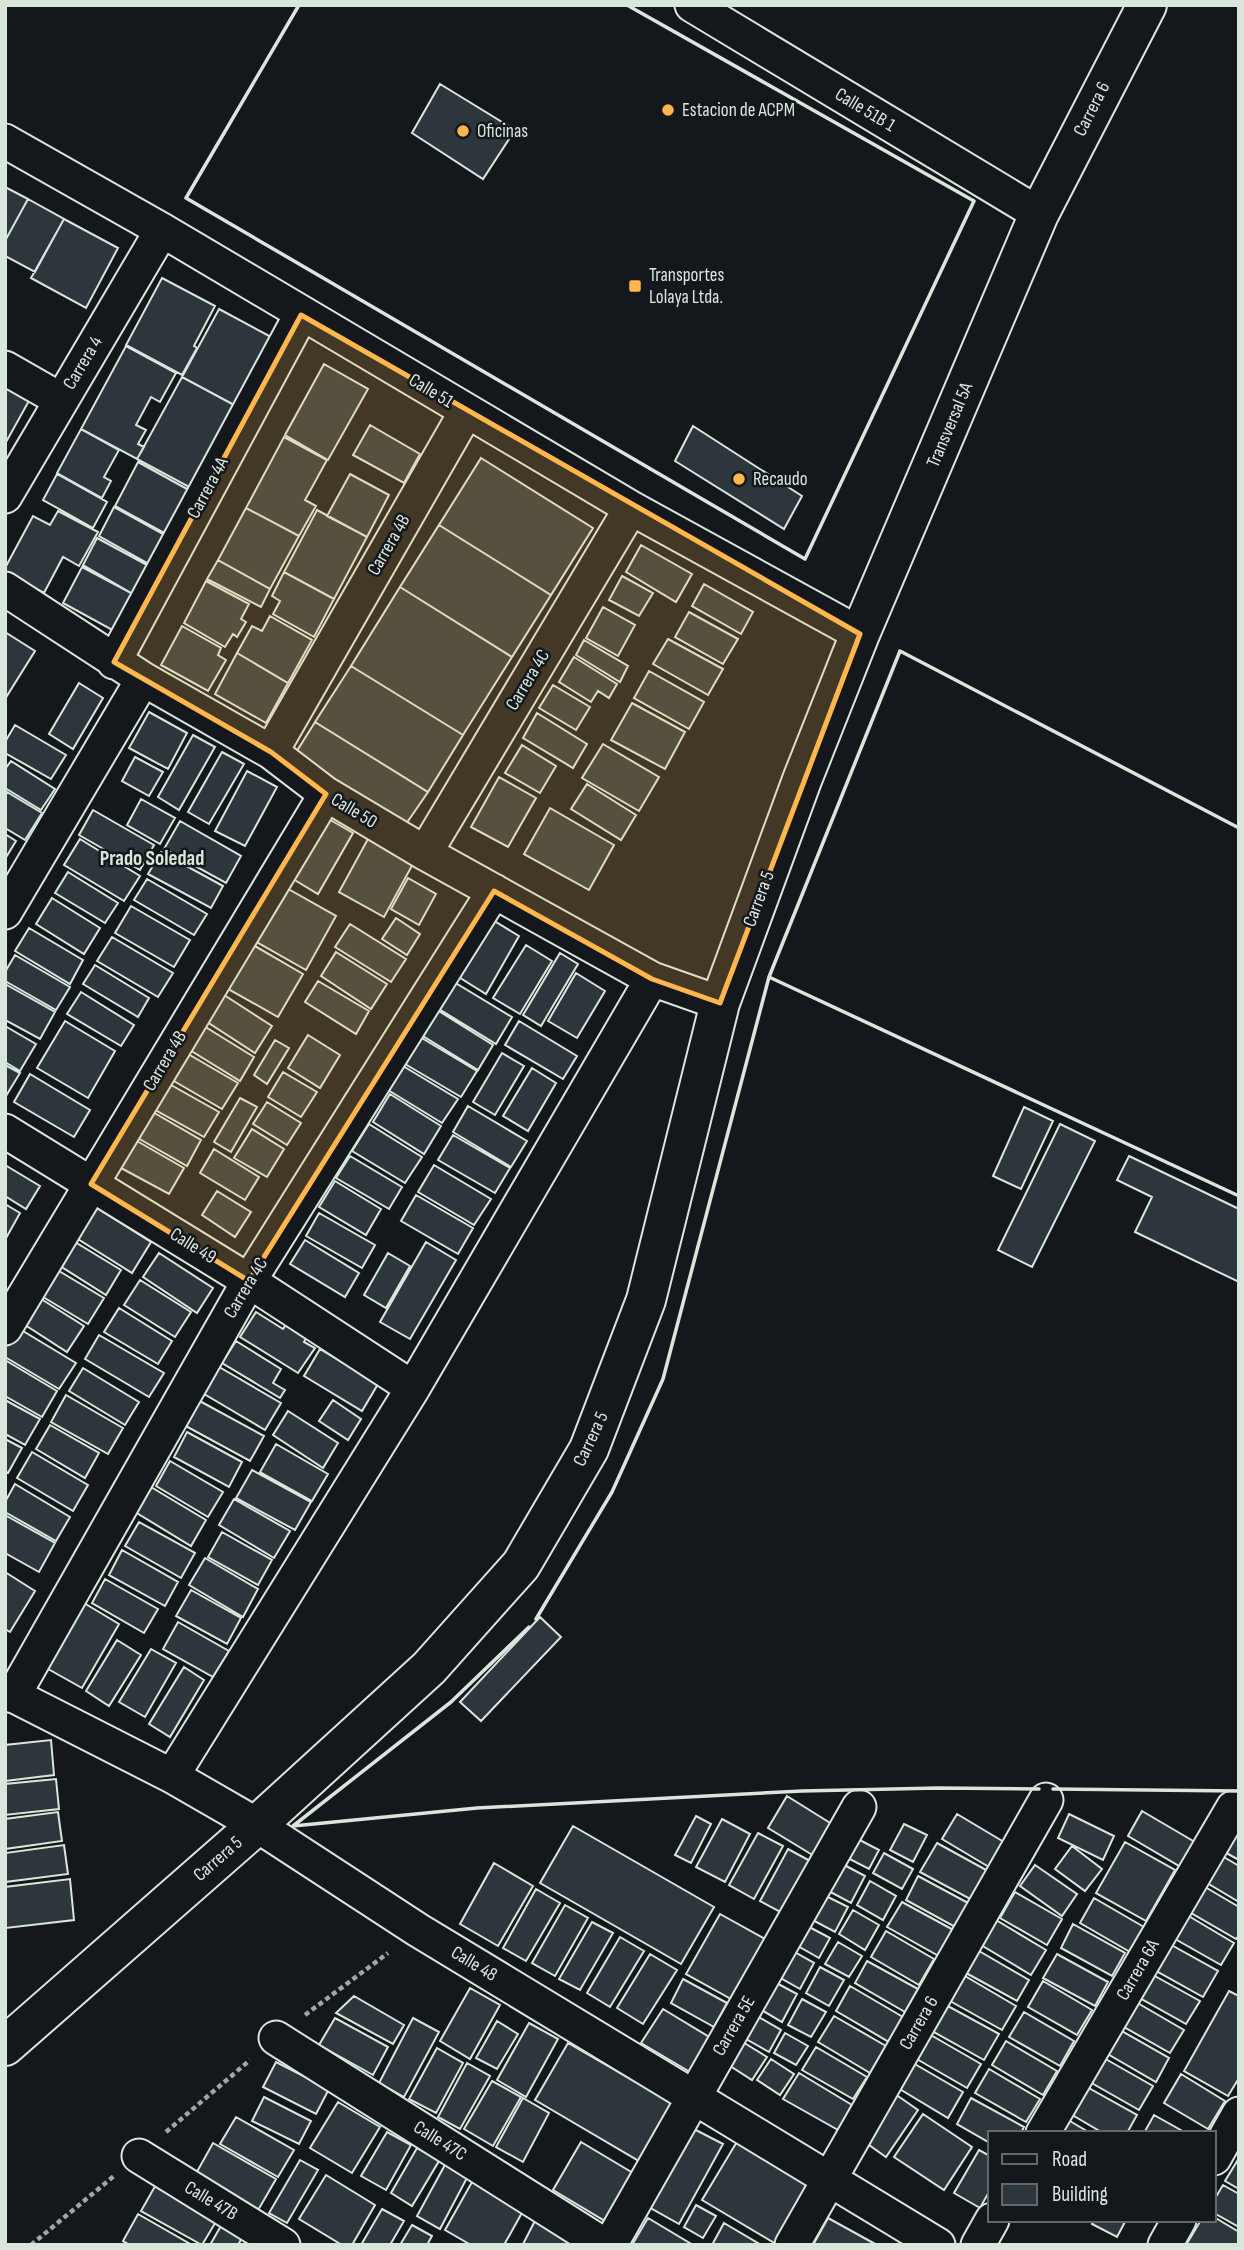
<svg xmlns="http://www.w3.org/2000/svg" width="1244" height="2250" font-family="'Sofia Sans Condensed',sans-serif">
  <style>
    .building { fill: #2c363c; stroke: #d8e6dc; stroke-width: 2 }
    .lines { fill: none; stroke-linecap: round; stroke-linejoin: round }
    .minor-casing { stroke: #d8e6dc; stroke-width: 37 }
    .secondary-casing { stroke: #d8e6dc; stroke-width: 42 }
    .path { stroke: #9da8a2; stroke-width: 4.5; stroke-dasharray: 5 3.5; stroke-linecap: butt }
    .minor { stroke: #14181c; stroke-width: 33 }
    .secondary { stroke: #14181c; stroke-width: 38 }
    .wall { stroke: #d8e6dc; stroke-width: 3.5 }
    .marked { fill: #ffb74d; fill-opacity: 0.2; stroke: #ffb74d; stroke-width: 5; stroke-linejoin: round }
    .poi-dot { fill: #ffb74d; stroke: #14181c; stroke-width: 2.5 }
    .labels { text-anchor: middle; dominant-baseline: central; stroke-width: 5; stroke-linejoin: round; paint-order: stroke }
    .street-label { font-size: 19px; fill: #d8e6dc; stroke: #14181c }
    .poi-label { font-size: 19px; fill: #d8e6dc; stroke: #14181c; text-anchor: start }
    .neighbourhood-label { font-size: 21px; font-weight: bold; fill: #d8e6dc; stroke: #14181c }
  </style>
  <rect width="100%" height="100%" fill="#14181c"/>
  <path class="building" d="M440 84 515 130 483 179 412 133Z
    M5 187 28 199 5 241Z
    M28 199 64 219 35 272 5 256V241Z
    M64 219 118 248 86 308 31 278Z
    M162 278 215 306 194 346 197 348 182 375 126 345Z
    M219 309 273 338 236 406 182 377Z
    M126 346 176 373 160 402 151 397 136 425 146 430 138 444 144 447 137 459 81 429Z
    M324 364 368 389 328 460 285 435Z
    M182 377 236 406 191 488 137 459Z
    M5 385 30 399 5 444Z
    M370 425 420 454 404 483 353 455Z
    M693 426 802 496 784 529 675 461Z
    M81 429 119 450 104 477 111 481 102 498 57 473Z
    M284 437 327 460 305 500 316 506 299 536 246 508Z
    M481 458 593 528 551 595 439 525Z
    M138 462 189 490 166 534 115 506Z
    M57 474 107 502 93 528 43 500Z
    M350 474 389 495 367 537 327 516Z
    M114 507 165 535 149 564 99 536Z
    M246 508 299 536 270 589 218 560Z
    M317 510 367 537 334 599 284 572Z
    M58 511 98 532 79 566 63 557 44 593 5 572V568L33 516 50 525Z
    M439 525 551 595 512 657 400 587Z
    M97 538 149 566 133 594 83 565Z
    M641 545 692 574 676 602 626 572Z
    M218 560 270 589 261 607 207 579Z
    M82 567 133 594 114 631 63 603Z
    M284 572 334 599 314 637 273 614 280 601 272 596Z
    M622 576 653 593 639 616 609 600Z
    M206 581 249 604 241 619 246 622 237 637 233 634 225 647 184 623Z
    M704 584 753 612 741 634 692 606Z
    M400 587 512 657 463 735 351 666Z
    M603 607 635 625 618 656 586 638Z
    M689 612 738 639 723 664 675 637Z
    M270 616 312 640 288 683 237 653 252 626 262 631Z
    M182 626 221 648 218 655 226 660 208 691 161 665Z
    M5 632 35 651 5 699Z
    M668 639 723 669 708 695 653 664Z
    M584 640 628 666 620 682 576 655Z
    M237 653 288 683 266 723 215 694Z
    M574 657 617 684 609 698 598 691 591 702 559 682Z
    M351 666 463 735 428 792 315 722Z
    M649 671 704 702 689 729 634 698Z
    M79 683 103 698 73 749 49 734Z
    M553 685 590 707 576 730 539 708Z
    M632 703 685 732 665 769 611 740Z
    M149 712 187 733 168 769 129 748Z
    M537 713 587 744 573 768 523 738Z
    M315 722 428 792 406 824 295 754Z
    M15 725 66 755 51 779 5 753V742Z
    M193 735 215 747 179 810 158 797Z
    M603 744 659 777 639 811 582 778Z
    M522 745 556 766 540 793 505 773Z
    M222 752 244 764 209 824 188 812Z
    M135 757 163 772 149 796 122 781Z
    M11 761 55 789 41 810 5 788V769Z
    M247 771 277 787 245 846 215 831Z
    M499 777 536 798 508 847 471 827Z
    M587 784 636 815 621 840 571 809Z
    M7 792 42 813 25 840 5 828V796Z
    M141 799 175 818 160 844 127 825Z
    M550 808 614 845 589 890 524 854Z
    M93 810 154 845 140 870 79 835Z
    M327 818 353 833 318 894 293 879Z
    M180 821 241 856 226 883 164 849Z
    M5 834 16 841 5 859Z
    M369 837 414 862 384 917 339 892Z
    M80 839 140 876 124 901 64 865Z
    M161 852 223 886 211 908 148 874Z
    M68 872 118 903 105 923 55 893Z
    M408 878 436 894 419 925 391 909Z
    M147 879 207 914 194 935 134 900Z
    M283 886 336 916 306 970 253 940Z
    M52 898 100 928 84 954 36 924Z
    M131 906 190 940 174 967 115 933Z
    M396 918 420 934 407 955 382 939Z
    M491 919 519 936 486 994 457 976Z
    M350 924 406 959 391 982 335 947Z
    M29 928 83 960 70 984 15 951Z
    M112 937 173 973 158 997 97 961Z
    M248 942 303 974 278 1017 223 986Z
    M526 945 552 961 520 1014 493 998Z
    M336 952 387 984 371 1009 321 976Z
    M560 953 578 964 541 1026 523 1015Z
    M15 955 70 987 56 1010 5 981V972Z
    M95 965 149 998 138 1017 83 984Z
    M576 973 605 991 577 1038 548 1021Z
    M449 979 512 1017 496 1044 434 1006Z
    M318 981 369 1011 356 1034 305 1002Z
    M5 984 55 1012 40 1039 5 1020Z
    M81 992 134 1025 121 1046 67 1014Z
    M221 993 272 1026 255 1053 204 1020Z
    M434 1008 493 1045 478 1070 418 1033Z
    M65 1021 115 1051 88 1098 37 1068Z
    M519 1021 577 1056 563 1079 505 1045Z
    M199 1023 254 1057 240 1081 185 1047Z
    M5 1026 36 1044 20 1071 5 1062Z
    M308 1035 340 1055 320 1088 288 1068Z
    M420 1037 477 1071 461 1097 405 1064Z
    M275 1040 289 1048 267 1084 254 1075Z
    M183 1051 238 1083 222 1109 167 1077Z
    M502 1053 524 1066 495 1115 473 1102Z
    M5 1065 20 1073 6 1096 5 1095Z
    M403 1066 458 1099 442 1123 388 1090Z
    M532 1068 556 1083 528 1131 503 1116Z
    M283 1072 317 1092 301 1117 268 1097Z
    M30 1074 90 1110 74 1137 14 1102Z
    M164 1081 219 1112 204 1137 150 1107Z
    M390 1094 441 1126 424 1154 373 1122Z
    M240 1098 257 1107 231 1152 214 1142Z
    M267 1102 301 1123 287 1145 253 1124Z
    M468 1106 527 1141 511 1167 453 1132Z
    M1024 1107 1053 1121 1021 1189 993 1176Z
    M151 1111 201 1140 187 1166 136 1137Z
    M369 1124 422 1157 405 1183 352 1151Z
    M1060 1124 1095 1141 1032 1267 998 1250Z
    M252 1129 284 1149 267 1177 234 1158Z
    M453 1135 510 1168 495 1193 438 1160Z
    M137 1141 184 1168 169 1194 121 1168Z
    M214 1149 259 1177 245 1200 200 1173Z
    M350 1156 402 1187 389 1209 336 1178Z
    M1129 1156 1239 1209V1282L1135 1232 1152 1197 1117 1180Z
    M5 1165 40 1186 26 1209 5 1196Z
    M434 1165 491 1199 474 1225 418 1192Z
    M335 1181 381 1209 366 1235 319 1207Z
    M217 1191 251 1212 235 1237 202 1215Z
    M416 1195 473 1228 458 1254 401 1221Z
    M5 1204 20 1213 5 1240Z
    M92 1205 151 1242 132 1273 73 1236Z
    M319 1213 375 1245 362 1268 306 1236Z
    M305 1240 359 1273 345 1297 290 1264Z
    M75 1242 121 1270 106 1295 60 1266Z
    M426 1242 456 1260 410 1339 380 1322Z
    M159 1253 213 1288 197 1313 143 1277Z
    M388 1253 410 1266 386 1308 364 1295Z
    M59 1271 104 1298 88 1324 43 1297Z
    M140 1280 191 1312 175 1337 124 1305Z
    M38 1297 84 1326 67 1352 22 1323Z
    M119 1308 172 1341 158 1364 104 1332Z
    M256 1312 283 1329 288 1322 308 1335 304 1342 315 1348 298 1373 240 1337Z
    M13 1325 76 1363 59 1389 5 1357V1337Z
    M99 1335 164 1373 149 1397 85 1359Z
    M236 1341 281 1369 273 1383 285 1390 280 1398 222 1363Z
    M320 1349 378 1384 362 1411 304 1376Z
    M5 1360 57 1391 42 1417 5 1396Z
    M214 1364 281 1403 265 1430 199 1391Z
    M83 1368 139 1402 125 1425 69 1391Z
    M66 1395 123 1428 108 1454 51 1422Z
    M196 1399 264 1436 250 1461 182 1424Z
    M5 1400 40 1419 25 1445 5 1434Z
    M333 1400 361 1419 348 1440 319 1421Z
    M288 1411 338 1443 323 1468 273 1435Z
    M50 1425 99 1453 85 1478 36 1449Z
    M187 1432 242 1462 229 1487 174 1457Z
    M5 1439 22 1448 8 1473 5 1472Z
    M276 1444 328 1474 312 1501 260 1472Z
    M32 1452 88 1485 73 1511 17 1478Z
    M170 1461 223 1492 208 1517 156 1486Z
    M252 1470 311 1502 295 1530 236 1498Z
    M15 1484 70 1517 56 1541 5 1512V1502Z
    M151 1487 206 1520 191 1546 135 1512Z
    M234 1499 290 1531 274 1558 219 1525Z
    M5 1515 55 1543 39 1572 5 1553Z
    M139 1522 195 1553 181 1578 125 1546Z
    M222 1532 272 1560 258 1585 208 1557Z
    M122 1550 178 1582 165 1606 109 1575Z
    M205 1558 258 1589 243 1617 189 1585Z
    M5 1572 35 1591 10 1632 5 1629Z
    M105 1579 158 1609 144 1633 92 1603Z
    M191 1590 241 1618 227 1644 176 1616Z
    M79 1600 119 1624 82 1688 41 1665Z
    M540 1617 561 1637 481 1721 460 1702Z
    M178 1622 229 1651 213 1677 163 1649Z
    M117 1640 141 1655 109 1706 86 1691Z
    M151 1649 176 1663 145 1717 119 1702Z
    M184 1667 204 1680 170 1737 149 1724Z
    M51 1740 54 1775 5 1781V1745Z
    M56 1779 59 1809 5 1815V1784Z
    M787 1796 843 1831 824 1862 768 1828Z
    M1142 1811 1200 1845 1186 1870 1128 1836Z
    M58 1812 62 1841 5 1849V1819Z
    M957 1814 1009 1845 994 1870 942 1839Z
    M1069 1814 1114 1836 1103 1860 1058 1838Z
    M696 1816 711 1824 691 1863 675 1855Z
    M722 1819 750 1834 725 1882 696 1867Z
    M904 1824 927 1835 913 1862 890 1850Z
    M573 1826 714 1907 681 1964 540 1883Z
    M1232 1827 1239 1831V1860L1219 1849Z
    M758 1833 783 1846 754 1899 729 1885Z
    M850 1835 879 1850 869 1869 840 1854Z
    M1125 1842 1175 1870 1146 1921 1096 1893Z
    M937 1843 988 1871 972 1900 920 1872Z
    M64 1845 68 1874 5 1882V1853Z
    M1072 1846 1102 1869 1085 1891 1055 1869Z
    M788 1849 812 1862 784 1914 760 1901Z
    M884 1853 913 1869 902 1889 873 1873Z
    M1217 1853 1239 1866V1902L1202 1880Z
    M835 1860 865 1876 851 1903 821 1887Z
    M494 1863 533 1886 498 1946 460 1924Z
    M1035 1865 1077 1894 1062 1916 1020 1886Z
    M918 1876 970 1904 957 1928 906 1900Z
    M70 1879 74 1920 6 1928 5 1887Z
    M870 1881 896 1896 883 1920 857 1905Z
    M1200 1884 1239 1907V1935L1236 1939 1186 1910Z
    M536 1889 560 1903 526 1961 503 1948Z
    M818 1892 848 1907 835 1932 805 1916Z
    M1015 1892 1062 1919 1047 1945 1000 1918Z
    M1094 1898 1144 1927 1130 1952 1080 1923Z
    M902 1902 959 1933 944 1959 887 1927Z
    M565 1905 588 1918 555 1976 532 1963Z
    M853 1910 879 1925 865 1950 839 1934Z
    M1182 1912 1234 1943 1221 1965 1168 1935Z
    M720 1914 765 1939 731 1999 686 1974Z
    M996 1920 1046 1950 1031 1975 981 1945Z
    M798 1921 830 1938 819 1958 789 1941Z
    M592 1922 613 1933 580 1990 559 1979Z
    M1073 1924 1125 1953 1112 1976 1061 1948Z
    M886 1931 934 1959 919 1985 871 1957Z
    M620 1937 644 1951 610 2007 587 1993Z
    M838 1942 862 1956 849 1977 825 1964Z
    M1166 1942 1218 1971 1203 1997 1151 1968Z
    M784 1946 814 1963 800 1989 770 1972Z
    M979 1951 1029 1980 1017 2001 966 1973Z
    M650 1954 677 1970 643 2024 617 2008Z
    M1057 1954 1108 1982 1095 2006 1043 1978Z
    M867 1961 918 1989 905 2012 855 1983Z
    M820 1967 844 1980 829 2006 806 1993Z
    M1144 1970 1200 2001 1186 2024 1131 1993Z
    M965 1976 1016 2006 1002 2030 950 2001Z
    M683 1979 727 2003 714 2027 671 2003Z
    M769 1979 797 1994 782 2022 753 2005Z
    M1043 1981 1092 2010 1077 2035 1028 2007Z
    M850 1986 903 2017 889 2042 836 2011Z
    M470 1988 500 2005 470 2059 440 2041Z
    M1229 1991 1239 1996V2078L1228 2096 1184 2071Z
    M354 1996 404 2025 393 2044 336 2013Z
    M1129 1998 1184 2030 1170 2053 1115 2022Z
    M802 1999 826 2012 811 2037 788 2025Z
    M946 2005 999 2034 984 2060 932 2031Z
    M663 2009 711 2038 690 2072 641 2043Z
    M750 2012 781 2030 769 2052 737 2034Z
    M1024 2012 1074 2041 1060 2066 1009 2037Z
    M834 2016 886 2046 870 2073 818 2042Z
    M335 2018 388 2047 373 2075 319 2045Z
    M413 2018 439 2032 404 2097 379 2083Z
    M497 2021 518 2034 497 2069 476 2058Z
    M529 2023 558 2039 526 2097 497 2080Z
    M1113 2026 1169 2058 1156 2082 1099 2049Z
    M785 2033 808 2046 796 2065 774 2053Z
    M929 2034 981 2064 967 2088 915 2058Z
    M738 2039 767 2057 752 2080 724 2062Z
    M1006 2041 1057 2071 1043 2095 992 2065Z
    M568 2043 672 2103 639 2161 535 2100Z
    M816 2047 867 2077 853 2099 802 2070Z
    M437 2048 463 2063 436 2113 409 2099Z
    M1095 2053 1153 2086 1139 2110 1081 2077Z
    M771 2059 794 2074 780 2095 757 2080Z
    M276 2062 329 2089 316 2114 263 2087Z
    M467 2063 490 2076 460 2129 438 2117Z
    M913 2063 963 2092 948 2118 898 2088Z
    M989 2069 1040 2099 1026 2122 975 2093Z
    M799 2073 852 2105 838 2130 783 2099Z
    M1181 2074 1225 2101 1208 2129 1164 2103Z
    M492 2081 521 2097 493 2146 464 2129Z
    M1078 2082 1137 2115 1127 2133H1103L1062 2109Z
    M895 2094 918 2110 886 2157 862 2140Z
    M264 2097 311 2121 299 2144 252 2121Z
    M523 2098 549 2113 523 2162 496 2147Z
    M971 2098 1024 2127 1021 2133H990V2143L957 2124Z
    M338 2102 380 2127 352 2173 310 2148Z
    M923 2114 972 2147 944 2190 894 2157Z
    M1058 2114 1090 2133H1047Z
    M1154 2115 1186 2133H1144Z
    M236 2117 294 2150 278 2177 220 2144Z
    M690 2127 723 2144 679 2224 647 2206Z
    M387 2132 411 2145 386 2190 361 2176Z
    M738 2140 812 2184 776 2244 702 2200Z
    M581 2142 633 2173 605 2221 553 2190Z
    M213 2143 276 2179 257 2212 194 2177Z
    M417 2148 439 2161 412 2206 391 2193Z
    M979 2150 990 2156V2190L980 2208 954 2193Z
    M1239 2158V2189L1225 2181Z
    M300 2160 318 2170 287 2223 269 2213Z
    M446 2163 468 2176 440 2229 417 2216Z
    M326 2175 375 2205 352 2245H342L299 2219Z
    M158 2181 220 2215 202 2245 141 2211Z
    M472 2182 523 2211 504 2245H471L445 2230Z
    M1223 2185 1239 2194V2227L1214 2213V2200Z
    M696 2205 716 2216 703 2238 684 2227Z
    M382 2209 404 2221 390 2245H361Z
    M138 2214 192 2245H130L123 2241Z
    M226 2217 247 2229 238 2245H210Z
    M537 2217 585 2245 523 2244Z
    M1214 2217 1239 2232V2245H1186L1201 2220H1214Z
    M648 2218 693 2245H632Z
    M828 2218 877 2245H813Z
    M1094 2220H1126L1117 2237 1092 2224Z
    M724 2223 761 2245H712Z
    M412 2225 432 2236 427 2245H400Z"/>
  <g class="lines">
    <defs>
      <path id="minor" d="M692 5 1039 214
        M5 141 162 230 631 508 860 634
        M5 368 61 400
        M5 496 162 230
        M5 589 143 679 271 752 326 794 425 853 652 979 720 1003
        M114 662 301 315
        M271 752 466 412
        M425 853 631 508
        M5 912 143 679
        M5 1131 249 1281 413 1388
        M5 1328 326 794
        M5 1691 172 1776 257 1825 418 1930 938 2245
        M13 1696 249 1281 494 891
        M172 1776 413 1388 652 979
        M276 2038 604 2245
        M1043 2133 1233 1808
        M139 2156 283 2245
        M1214 2158 1239 2114
        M610 2245 859 1807
        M792 2245 1046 1800
        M978 2245 992 2220
        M1165 2245 1179 2220"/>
      <path id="secondary" d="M5 2046 257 1825 429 1668 521 1565 589 1449 646 1300 720 1003 802 780 860 634 1039 214 1147 5"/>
    </defs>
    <use href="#minor" class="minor-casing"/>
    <use href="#secondary" class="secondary-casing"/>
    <path class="path" d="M305 2015 388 1953
      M166 2132 250 2060
      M31 2245 114 2176"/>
    <use href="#minor" class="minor"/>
    <use href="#secondary" class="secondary"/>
    <path class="wall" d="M299 5 186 198 805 559 974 201 627 5
      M769 977 900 651 1239 828
      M536 1619 612 1492 663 1379 769 977 1239 1196
      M529 1627 451 1702 293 1826 477 1808 802 1791 938 1788 1039 1789
      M1053 1789 1239 1791"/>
  </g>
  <path class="marked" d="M301 315 860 634 720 1003 652 979 494 891 249 1281 91 1184 326 794 271 752 114 662Z"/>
  <g class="poi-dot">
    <circle cx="668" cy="110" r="7"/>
    <circle cx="463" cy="131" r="7"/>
    <rect x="628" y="279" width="14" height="14" rx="3.5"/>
    <circle cx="739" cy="479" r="7"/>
  </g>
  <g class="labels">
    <g class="street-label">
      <text transform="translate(1092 109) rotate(-63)">Carrera 6</text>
      <text transform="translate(865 110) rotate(31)">Calle 51B 1</text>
      <text transform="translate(83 363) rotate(-59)">Carrera 4</text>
      <text transform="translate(431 391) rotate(31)">Calle 51</text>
      <text transform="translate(950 425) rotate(-67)">Transversal 5A</text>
      <text transform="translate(208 488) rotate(-62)">Carrera 4A</text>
      <text transform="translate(389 545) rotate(-60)">Carrera 4B</text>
      <text transform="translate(528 680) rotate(-59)">Carrera 4C</text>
      <text transform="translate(354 811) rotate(31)">Calle 50</text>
      <text transform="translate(759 899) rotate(-70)">Carrera 5</text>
      <text transform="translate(165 1061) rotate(-59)">Carrera 4B</text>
      <text transform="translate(193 1246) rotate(32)">Calle 49</text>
      <text transform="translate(246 1288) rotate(-59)">Carrera 4C</text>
      <text transform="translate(591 1439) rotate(-65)">Carrera 5</text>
      <text transform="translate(218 1859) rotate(-41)">Carrera 5</text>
      <text transform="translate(474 1964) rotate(31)">Calle 48</text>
      <text transform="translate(1138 1970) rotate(-60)">Carrera 6A</text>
      <text transform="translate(919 2023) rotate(-60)">Carrera 6</text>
      <text transform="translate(734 2026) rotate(-60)">Carrera 5E</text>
      <text transform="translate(440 2141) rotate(32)">Calle 47C</text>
      <text transform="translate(211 2201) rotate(31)">Calle 47B</text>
    </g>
    <g class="poi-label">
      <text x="682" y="110">Estacion de ACPM</text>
      <text x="477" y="131">Oficinas</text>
      <text x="649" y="275">Transportes<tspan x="649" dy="22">Lolaya Ltda.</tspan></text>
      <text x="753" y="479">Recaudo</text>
    </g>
    <g class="neighbourhood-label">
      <text x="152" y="858">Prado Soledad</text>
    </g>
  </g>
  <rect width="1244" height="2250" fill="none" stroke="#d8e6dc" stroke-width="14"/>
  <rect x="988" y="2131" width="228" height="91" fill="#14181c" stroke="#626a69" stroke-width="2"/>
  <rect x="1002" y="2154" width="35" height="10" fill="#14181c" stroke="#626a69" stroke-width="2"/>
  <text x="1052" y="2166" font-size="21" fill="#d8e6dc">Road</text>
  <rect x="1002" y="2184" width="35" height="21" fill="#2c363c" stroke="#626a69" stroke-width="2"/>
  <text x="1052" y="2201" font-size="21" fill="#d8e6dc">Building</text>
</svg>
